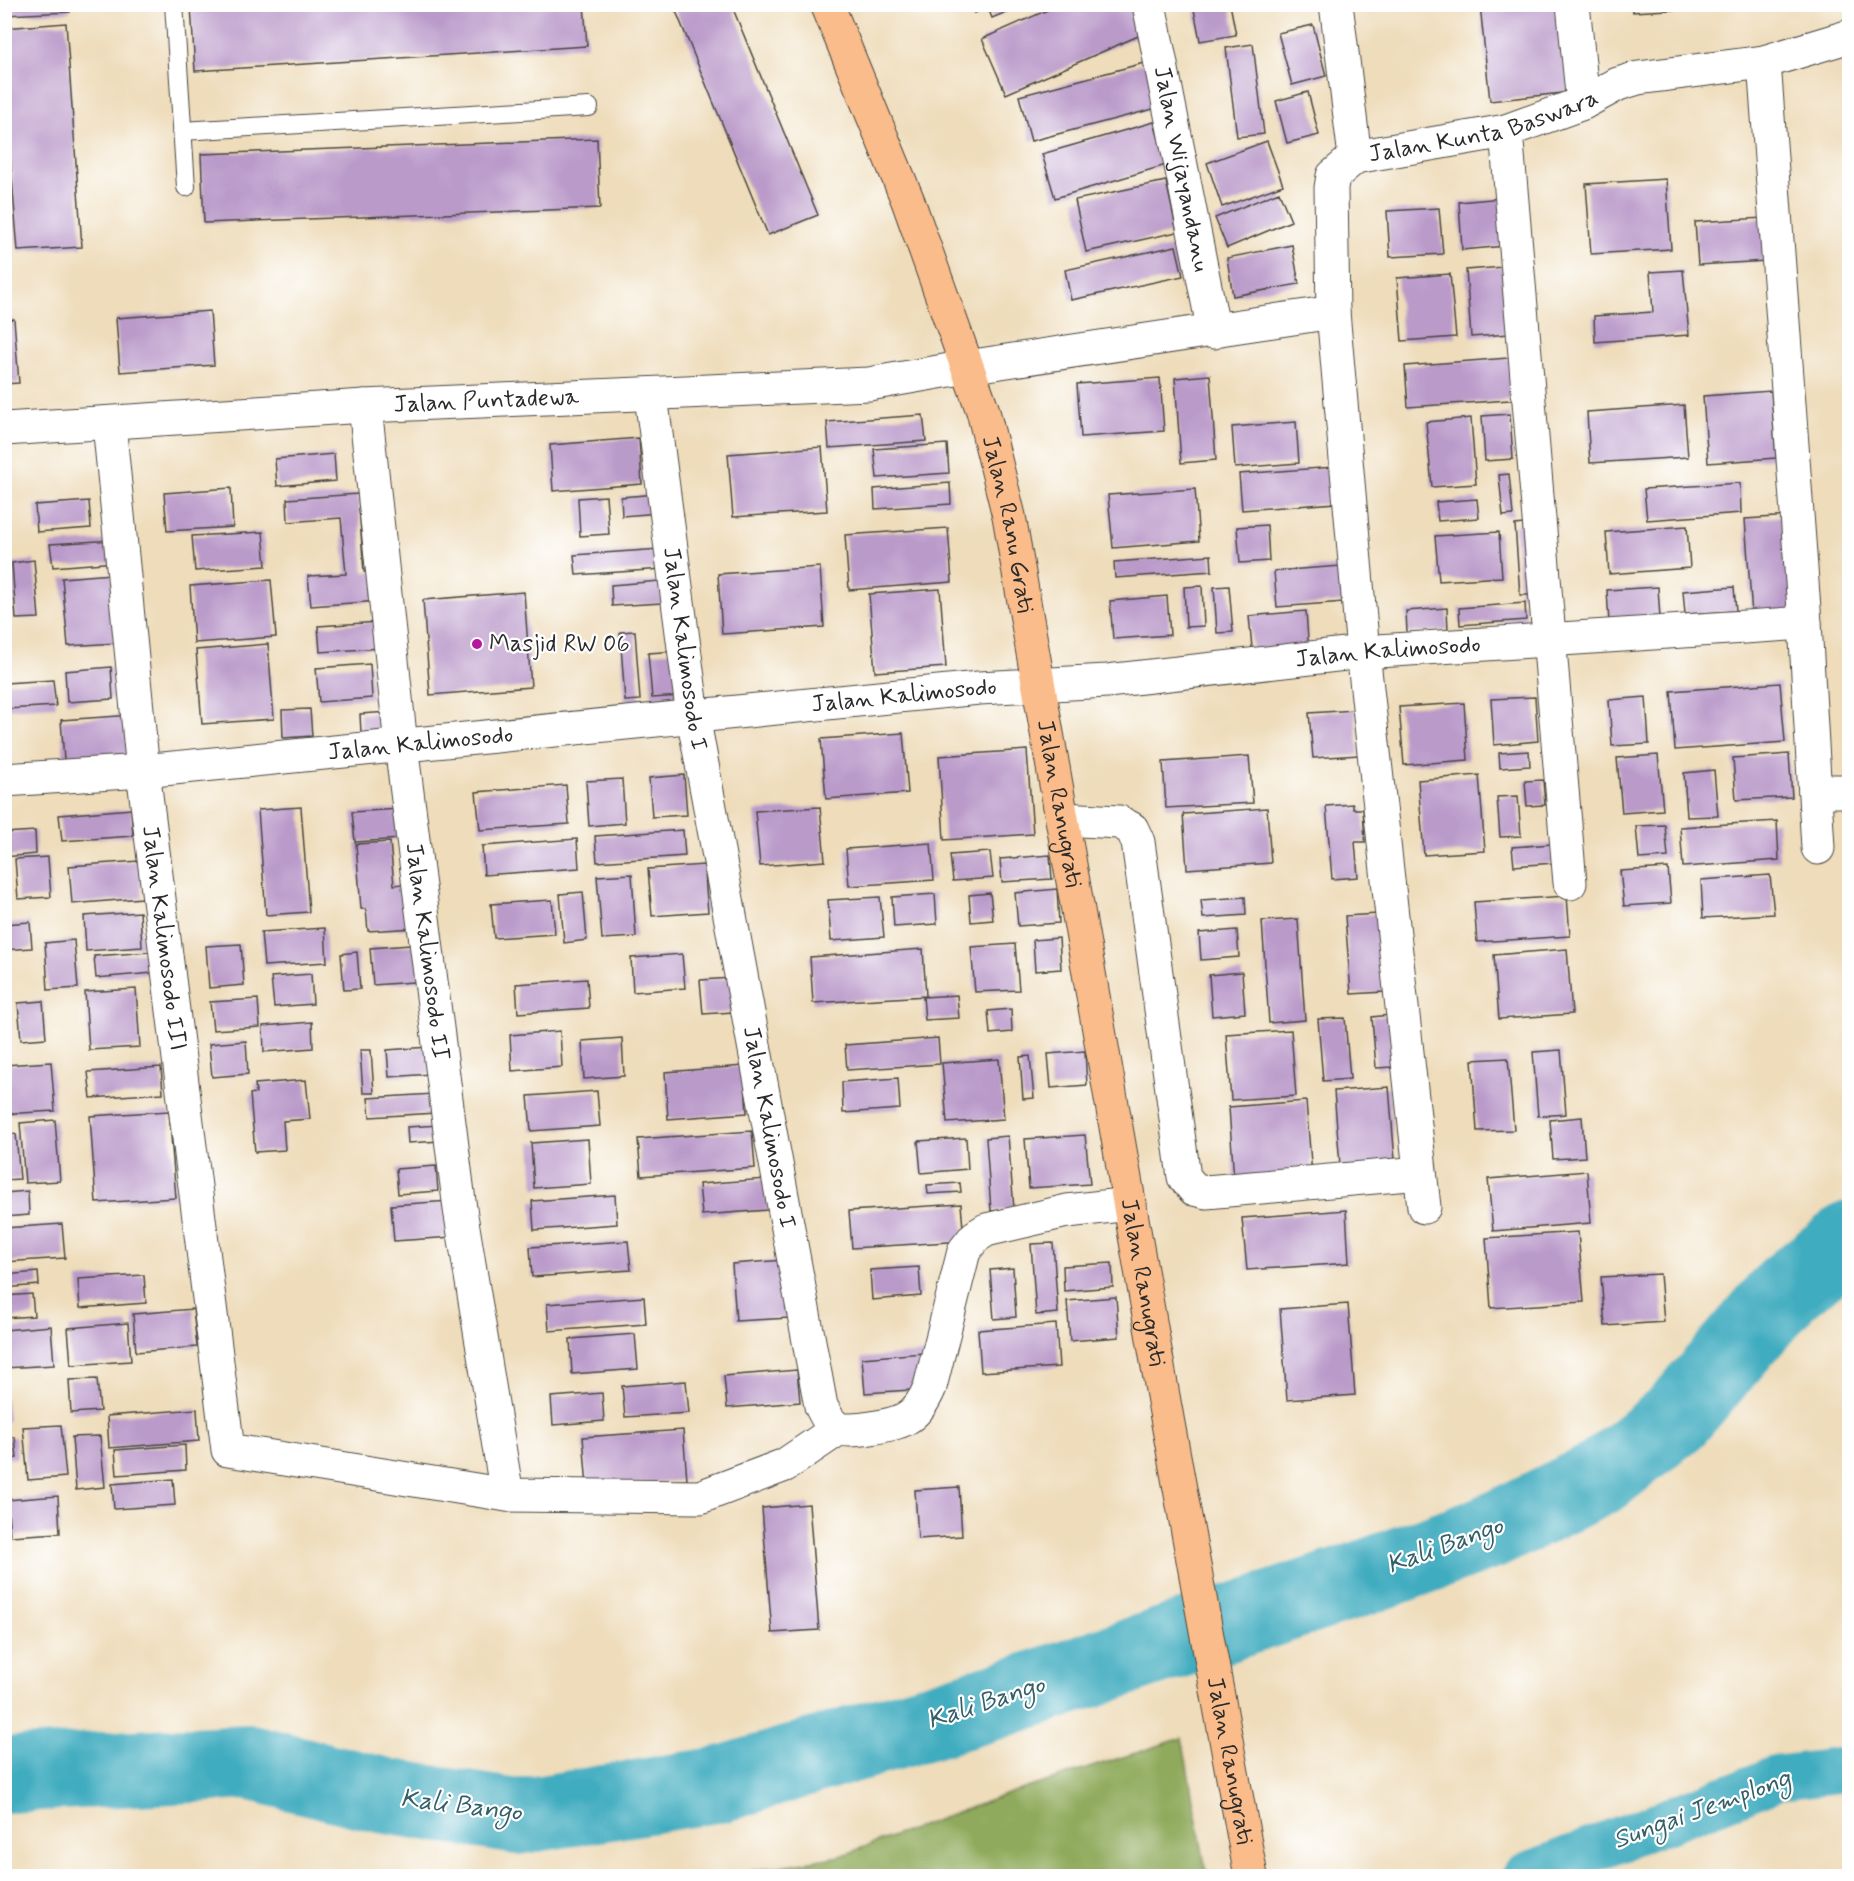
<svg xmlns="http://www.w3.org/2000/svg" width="1854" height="1881" font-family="Mynerve,sans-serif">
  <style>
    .forest { fill: #8faa5b; stroke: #5d6a43; stroke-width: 1.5 }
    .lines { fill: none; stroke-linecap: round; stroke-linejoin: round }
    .canal { stroke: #40acbf; stroke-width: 45 }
    .river { stroke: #40acbf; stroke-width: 76 }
    .building { fill: #ba9ac9 }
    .service-casing { stroke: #484640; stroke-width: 20 }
    .minor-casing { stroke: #484640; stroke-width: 35 }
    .tertiary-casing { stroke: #484640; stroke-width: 35 }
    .primary-casing { stroke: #484640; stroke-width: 35 }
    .service { stroke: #fff; stroke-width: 18 }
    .minor { stroke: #fff; stroke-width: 33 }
    .tertiary { stroke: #fff; stroke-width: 33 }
    .primary { stroke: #f9bc8a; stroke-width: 33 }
    .poi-dot { fill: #b5179e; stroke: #fff; stroke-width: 2 }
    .labels { text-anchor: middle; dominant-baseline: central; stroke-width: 4.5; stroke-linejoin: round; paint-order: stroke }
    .street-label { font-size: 24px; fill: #2b2b2b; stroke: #fff }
    .poi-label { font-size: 24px; fill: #2b2b2b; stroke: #fff; text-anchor: start }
    .water-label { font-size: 26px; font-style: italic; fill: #335f66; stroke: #fff }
  </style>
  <rect width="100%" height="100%" fill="#fff"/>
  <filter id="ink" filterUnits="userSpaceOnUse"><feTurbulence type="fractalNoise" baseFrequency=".0167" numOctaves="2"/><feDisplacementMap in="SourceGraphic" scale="12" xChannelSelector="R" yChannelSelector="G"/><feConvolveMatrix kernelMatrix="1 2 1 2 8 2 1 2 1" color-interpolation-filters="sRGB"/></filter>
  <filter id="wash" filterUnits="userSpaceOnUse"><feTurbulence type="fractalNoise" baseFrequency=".008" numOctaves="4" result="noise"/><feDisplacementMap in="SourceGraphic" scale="24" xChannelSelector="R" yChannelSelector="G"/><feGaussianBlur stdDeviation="1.35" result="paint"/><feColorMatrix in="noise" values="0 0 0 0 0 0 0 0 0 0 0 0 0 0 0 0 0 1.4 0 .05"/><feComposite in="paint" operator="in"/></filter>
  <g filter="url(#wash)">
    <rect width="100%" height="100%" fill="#eedcba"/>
    <path class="forest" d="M1182 1738 1207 1876H721L840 1856 1002 1796Z"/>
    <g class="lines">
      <path class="canal" d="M1524 1876 1777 1778 1850 1769"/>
      <path class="river" d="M4 1775 249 1762 386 1796 517 1817 722 1784 997 1701 1364 1578 1492 1531 1602 1477 1676 1418 1787 1289 1850 1239"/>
    </g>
    <g id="blocks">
      <path class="building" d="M4 4H69L70 12 4 15Z
        M215 4H584L587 46 195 71 191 6Z
        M673 4H731L818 215 768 235Z
        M1061 4H1133L1145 33 1006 94 982 39Z
        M1193 4H1230L1236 35 1200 41Z
        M1633 4H1705V8L1633 12Z
        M970 5H1023L992 18 988 8 974 13Z
        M1480 5H1562L1571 92 1490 101Z
        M66 23 82 247 18 251 4 83V28Z
        M1313 25 1326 76 1292 85 1278 33Z
        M1253 44 1264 134 1237 137 1226 48Z
        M1148 62 1161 107 1031 141 1019 96Z
        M1308 92 1319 135 1287 143 1276 101Z
        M1154 122 1166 165 1055 198 1042 154Z
        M597 139 600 208 204 223 201 154Z
        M1267 141 1283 185 1222 207 1207 163Z
        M1666 179 1671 249 1591 254 1586 184Z
        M1166 181 1177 232 1086 252 1075 200Z
        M1279 192 1291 221 1227 248 1215 218Z
        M1502 198 1506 246 1462 250 1459 202Z
        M1439 208 1443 254 1390 257 1387 211Z
        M1764 218 1767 261 1698 265 1695 222Z
        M1292 245 1299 284 1233 296 1227 258Z
        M1176 246 1183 276 1071 300 1065 270Z
        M1503 267 1509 334 1471 337 1466 270Z
        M1683 270 1689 335 1595 342 1594 316 1653 312 1650 272Z
        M1450 274 1456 337 1402 341 1397 278Z
        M210 311 214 365 120 372 116 318Z
        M14 319 19 383 4 384V320Z
        M1521 357 1524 399 1408 407 1405 366Z
        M1210 375 1216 460 1181 463 1175 378Z
        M1160 378 1164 431 1081 437 1077 384Z
        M1771 391 1776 458 1708 463 1703 396Z
        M1684 405 1688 457 1590 463 1587 412Z
        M1510 414 1513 459 1485 461 1482 416Z
        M923 415 926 441 829 448 827 422Z
        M1471 418 1476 484 1432 487 1426 422Z
        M1296 422 1299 463 1235 468 1232 427Z
        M639 438 642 484 553 491 550 445Z
        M947 444 949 473 877 478 874 449Z
        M822 447 827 511 733 517 728 454Z
        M334 454 336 481 277 486 275 459Z
        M1334 467 1336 503 1242 510 1239 474Z
        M1509 474 1513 515 1503 516 1499 475Z
        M950 483 951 504 875 509 874 489Z
        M1740 483 1741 513 1647 520 1644 489Z
        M231 488 233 527 167 531 164 493Z
        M1195 489 1199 541 1113 548 1108 495Z
        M358 494 364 572 376 571 379 601 311 606 308 576 346 574 341 518 288 522 287 499Z
        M657 494 659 513 622 516 621 497Z
        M606 496 609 534 580 536 578 498Z
        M1477 499 1479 518 1438 521 1436 502Z
        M89 501 91 528 37 532 35 505Z
        M1789 516 1796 612 1752 615 1745 519Z
        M1523 524 1529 595H1520L1515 525Z
        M1267 525 1269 561 1240 563 1237 527Z
        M1687 526 1690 568 1609 574 1606 532Z
        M948 528 952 582 849 590 845 535Z
        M263 532 266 566 195 571 192 536Z
        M1499 532 1502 577 1439 581 1435 536Z
        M114 540 116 562 53 567 50 544Z
        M661 549 663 569 576 575 574 555Z
        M1211 555 1212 571 1115 578 1114 562Z
        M34 560 39 618 16 619 12 563Z
        M1355 565 1358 601 1277 607 1274 571Z
        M820 567 824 627 722 634 718 574Z
        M112 574 117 643 68 646 62 578Z
        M271 580 276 637 194 643 190 586Z
        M660 581 662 603 612 606 611 585Z
        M1202 586 1204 626 1186 627 1184 587Z
        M1229 586 1233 632 1217 633 1214 587Z
        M1658 587 1660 619 1609 623 1607 590Z
        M1734 587 1736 611 1685 614 1683 591Z
        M940 589 946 667 875 672 869 594Z
        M524 592 531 687 430 695 423 600Z
        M1167 596 1170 635 1113 639 1110 601Z
        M1525 603 1526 620 1460 625 1459 608Z
        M1447 608 1448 630 1407 633 1406 611Z
        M1306 611 1309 654 1253 658 1249 616Z
        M379 622 381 648 320 652 318 626Z
        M635 631 640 700 625 701 620 632Z
        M268 644 274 719 202 724 196 650Z
        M678 651 681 696 652 698 648 653Z
        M370 664 372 698 319 702 316 668Z
        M111 667 113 699 67 702 65 671Z
        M53 680 56 706 7 709 5 683Z
        M1780 683 1785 742 1675 750 1671 691Z
        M1535 697 1538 741 1494 745 1491 699Z
        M1646 697 1649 744 1612 746 1609 700Z
        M1464 703 1468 760 1404 765 1399 707Z
        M310 709 312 736 283 738 282 710Z
        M1355 710 1359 755 1313 758 1309 713Z
        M389 712 391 730 361 733 360 714Z
        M133 715 136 755 64 760 61 720Z
        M903 733 908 793 826 799 821 739Z
        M1027 750 1033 834 944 840 939 756Z
        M1529 751 1530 766 1500 768 1499 753Z
        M1789 754 1792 797 1736 800 1733 758Z
        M1658 755 1663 810 1622 813 1617 758Z
        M1249 756 1253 803 1166 808 1163 762Z
        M1714 770 1718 816 1687 817 1684 773Z
        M684 775 687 815 652 817 649 778Z
        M1479 775 1485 851 1424 855 1418 780Z
        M622 779 625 823 589 826 586 781Z
        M1543 780 1545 805 1527 806 1525 781Z
        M566 785 569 824 480 830 476 792Z
        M1518 796 1521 836 1500 837 1497 797Z
        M1353 804V809H1363L1365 842H1355L1358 877 1332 879 1326 806Z
        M301 807 309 912 266 915 258 810Z
        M820 807 825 861 760 866 755 811Z
        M1267 808 1271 863 1187 869 1183 814Z
        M131 809 133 836 62 841 59 815Z
        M399 809 401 839 355 842 352 812Z
        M1777 821 1779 860 1683 867 1680 827Z
        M1665 825 1668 857 1639 859 1636 826Z
        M683 830 685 856 597 862 595 836Z
        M35 831 36 854 4 857V833Z
        M577 839 579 868 484 875 482 846Z
        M390 842 394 885 413 883 416 928 368 931 366 909H361L356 844Z
        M931 843 934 880 849 886 846 849Z
        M1552 844 1554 863 1514 866 1512 847Z
        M990 852 993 878 953 881 950 855Z
        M1050 855 1052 879 1002 882 1000 859Z
        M48 857 51 897 18 899 15 859Z
        M139 861 142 898 72 904 69 866Z
        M704 865 708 912 652 916 648 869Z
        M1668 868 1671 903 1624 906 1620 871Z
        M4 872H6L8 895H4Z
        M632 874 636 937 602 939 597 876Z
        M1770 875 1774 914 1703 918 1701 880Z
        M1057 889 1059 923 1018 926 1015 893Z
        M583 892 587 940 564 943 560 894Z
        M990 893 993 920 971 922 969 895Z
        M935 894 937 924 894 927 892 897Z
        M1567 896 1570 936 1477 942 1474 902Z
        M880 897 884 937 831 941 828 900Z
        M1245 897 1246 915 1203 918 1201 900Z
        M552 900 555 934 494 938 491 904Z
        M140 912 142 947 86 951 84 916Z
        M1378 914 1384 992 1351 994 1345 916Z
        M1298 919 1305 1020 1269 1023 1262 921Z
        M30 922 32 948 4 950V924Z
        M325 928 327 962 264 966 261 932Z
        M1237 930 1239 957 1201 960 1199 933Z
        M1059 938 1061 969 1035 971 1033 940Z
        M74 940 78 988 48 990 45 943Z
        M241 944 244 985 209 988 206 946Z
        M424 944 427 981 373 985 370 948Z
        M1015 944 1019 990 975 992 971 947Z
        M923 949 926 996 813 1003 810 957Z
        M1567 949 1572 1014 1499 1019 1494 955Z
        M151 952 153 973 96 978 94 956Z
        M357 952 360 989 344 990 341 954Z
        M682 954 685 988 633 992 631 958Z
        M1242 972 1245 1013 1212 1016 1209 975Z
        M311 974 313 1004 274 1007 271 977Z
        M732 978 734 1012 703 1014 700 980Z
        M587 979 589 1008 518 1013 516 984Z
        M136 989 140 1047 89 1050 85 992Z
        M957 995 959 1018 925 1020 923 997Z
        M258 999 260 1027 213 1030 210 1002Z
        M43 1001 46 1038 21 1040 18 1003Z
        M1011 1009 1012 1032 990 1034 988 1011Z
        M1389 1015 1393 1067 1376 1068 1372 1017Z
        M1345 1018 1350 1079 1323 1081 1318 1019Z
        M312 1022 313 1048 264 1052 263 1026Z
        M1291 1030 1296 1096 1231 1100 1226 1034Z
        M560 1031 562 1067 512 1071 510 1035Z
        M622 1038 624 1076 584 1079 582 1041Z
        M938 1038 940 1064 847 1070 845 1045Z
        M246 1041 248 1074 212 1077 209 1044Z
        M429 1047 431 1074 389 1077 387 1050Z
        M360 1050H371L374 1093H363Z
        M1561 1050 1566 1114 1538 1116 1533 1052Z
        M1085 1051 1087 1085 1051 1088 1048 1054Z
        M1030 1056 1034 1098 1023 1099 1020 1057Z
        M1508 1058 1514 1130 1477 1131 1472 1060Z
        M999 1059 1004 1119 947 1123 942 1063Z
        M51 1062 55 1111 4 1114V1065Z
        M744 1066 747 1113 668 1119 665 1072Z
        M161 1067 163 1093 91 1098 88 1072Z
        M898 1078 900 1109 843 1113 842 1082Z
        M306 1080 310 1119 283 1121 285 1150 255 1152 250 1094 256 1093 255 1084Z
        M1389 1087 1396 1173 1341 1177 1334 1091Z
        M597 1091 600 1126 531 1131 528 1096Z
        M434 1094 436 1113 370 1117 368 1098Z
        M1306 1101 1312 1175 1234 1181 1229 1107Z
        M169 1111 176 1198 96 1203 90 1116Z
        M1582 1117 1585 1157 1553 1159 1550 1120Z
        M55 1120 60 1181 25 1183 20 1123Z
        M440 1125 441 1141 408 1143 407 1127Z
        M752 1131 755 1168 641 1176 638 1139Z
        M16 1134 20 1179 4 1180V1135Z
        M1085 1135 1090 1184 1029 1188 1025 1139Z
        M1008 1136 1014 1209 991 1211 986 1138Z
        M966 1138 968 1169 921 1173 918 1141Z
        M588 1139 591 1184 534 1188 531 1143Z
        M436 1166 438 1191 398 1194 396 1169Z
        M1587 1171 1591 1223 1493 1231 1488 1179Z
        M766 1179 768 1210 702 1215 699 1184Z
        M960 1183 961 1192 928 1194 927 1185Z
        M28 1191 29 1215 4 1217V1193Z
        M615 1195 617 1224 534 1230 532 1201Z
        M450 1201 453 1237 394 1241 391 1205Z
        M961 1204 964 1241 852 1248 849 1211Z
        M1346 1210 1349 1263 1247 1270 1242 1218Z
        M62 1224 65 1258 4 1262V1228Z
        M1578 1232 1584 1302 1491 1308 1486 1238Z
        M628 1241 631 1270 532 1277 530 1247Z
        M1053 1243 1058 1313 1036 1315 1031 1244Z
        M784 1260 789 1318 736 1321 732 1264Z
        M1112 1263 1113 1287 1064 1291 1063 1266Z
        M919 1267 921 1296 872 1300 870 1270Z
        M1013 1268 1016 1317 994 1319 990 1270Z
        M38 1272 39 1285 4 1288V1275Z
        M1660 1274 1664 1322 1605 1326 1601 1277Z
        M144 1275 146 1303 80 1308 78 1279Z
        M32 1294 34 1316 4 1318V1296Z
        M644 1297 646 1324 549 1331 547 1304Z
        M1116 1297 1119 1337 1070 1341 1067 1301Z
        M1348 1304 1355 1395 1287 1400 1280 1309Z
        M193 1309 197 1347 136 1352 133 1314Z
        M128 1323 131 1361 71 1365 68 1328Z
        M1056 1324 1059 1367 981 1372 978 1330Z
        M51 1326 54 1365 4 1368V1330Z
        M635 1334 638 1369 572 1374 570 1339Z
        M923 1353 926 1389 865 1393 862 1358Z
        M797 1370 800 1402 727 1408 724 1376Z
        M97 1379 100 1411 71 1413 69 1380Z
        M686 1381 689 1413 625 1417 622 1386Z
        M602 1393 604 1421 553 1425 551 1397Z
        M4 1399H6L8 1421H4Z
        M197 1409 199 1441 109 1448 107 1416Z
        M61 1425 66 1477 28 1480 23 1427Z
        M683 1430 687 1480 587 1487 583 1437Z
        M100 1436 105 1487 76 1490 72 1437Z
        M15 1437 17 1458 4 1459V1438Z
        M185 1445 186 1470 117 1475 115 1450Z
        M173 1479 175 1505 114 1509 112 1484Z
        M959 1487 962 1536 918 1539 915 1490Z
        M58 1496 60 1533 10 1536 7 1500Z
        M809 1504 819 1630 772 1633 762 1508Z"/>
    </g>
  </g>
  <g filter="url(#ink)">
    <use href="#blocks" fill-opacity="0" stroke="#484640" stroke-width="1.5"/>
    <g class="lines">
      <defs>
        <path id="service" d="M174 4 186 187
          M182 131 589 107"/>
        <g id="minor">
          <path id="s1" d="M1149 4 1214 332"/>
          <path d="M1336 4 1355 157"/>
          <path d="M1573 4 1583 103"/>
          <path d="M1764 62 1805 623 1818 848"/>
          <path d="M1506 131 1570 883"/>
          <path d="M967 367 1333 312"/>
          <path id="s2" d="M651 396 693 716 821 1406C825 1414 829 1423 837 1428 848 1434 894 1425 905 1419 918 1412 925 1399 930 1387L964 1251 975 1237 986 1230 1067 1211 1130 1204"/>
          <path id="s3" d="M365 406 401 745 460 1209 507 1495"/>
          <path id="s4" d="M109 423 143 771 228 1450 507 1495 700 1497 785 1465 838 1429"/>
          <path id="s5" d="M4 780 143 771 979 688 1107 681 1363 652 1805 623"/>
          <path d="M1815 791H1850"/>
          <path d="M1062 819 1119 822 1132 829 1138 842 1184 1177 1194 1189 1206 1192 1420 1173"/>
          <path id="s6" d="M1424 1207 1363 652 1333 312 1331 188 1333 176 1355 157 1506 131 1583 103 1618 84 1638 78 1764 62 1850 36"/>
        </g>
        <g id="tertiary">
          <path id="s7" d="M4 429 365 406 869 384 967 367"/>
        </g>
        <g id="primary">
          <path id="s8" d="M827 4 908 201 983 411 1009 516 1165 1407 1251 1876"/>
        </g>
      </defs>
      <use href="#service" class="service-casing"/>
      <use href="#minor" class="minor-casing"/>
      <use href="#tertiary" class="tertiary-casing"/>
      <use href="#primary" class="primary-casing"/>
      <use href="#service" class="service"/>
      <use href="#minor" class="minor"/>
      <use href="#tertiary" class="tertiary"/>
      <use href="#primary" class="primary"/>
    </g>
  </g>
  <circle class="poi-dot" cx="477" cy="644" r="6"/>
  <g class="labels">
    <g class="street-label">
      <text stroke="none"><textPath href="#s6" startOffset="1197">Jalan Kunta Baswara</textPath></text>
      <text stroke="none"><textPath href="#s1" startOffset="168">Jalan Wijayandanu</textPath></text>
      <text stroke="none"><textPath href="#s7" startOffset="483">Jalan Puntadewa</textPath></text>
      <text stroke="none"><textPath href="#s8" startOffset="552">Jalan Ranu Grati</textPath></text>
      <text stroke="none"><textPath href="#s2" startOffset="255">Jalan Kalimosodo I</textPath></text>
      <text stroke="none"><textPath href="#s5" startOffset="1390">Jalan Kalimosodo</textPath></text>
      <text stroke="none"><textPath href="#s5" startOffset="904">Jalan Kalimosodo</textPath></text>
      <text stroke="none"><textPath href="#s5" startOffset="418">Jalan Kalimosodo</textPath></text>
      <text stroke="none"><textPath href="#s8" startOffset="836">Jalan Ranugrati</textPath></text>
      <text stroke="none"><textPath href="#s4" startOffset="518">Jalan Kalimosodo III</textPath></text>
      <text stroke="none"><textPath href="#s3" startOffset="549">Jalan Kalimosodo II</textPath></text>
      <text stroke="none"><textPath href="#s2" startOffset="741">Jalan Kalimosodo I</textPath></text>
      <text stroke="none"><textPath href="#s8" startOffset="1322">Jalan Ranugrati</textPath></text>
      <text stroke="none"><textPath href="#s8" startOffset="1808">Jalan Ranugrati</textPath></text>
    </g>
    <g class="poi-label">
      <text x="489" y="644">Masjid RW 06</text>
    </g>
    <g class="water-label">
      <text transform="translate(1445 1546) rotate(-20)">Kali Bango</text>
      <text transform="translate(986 1703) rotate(-18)">Kali Bango</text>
      <text transform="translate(461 1806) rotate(7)">Kali Bango</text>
      <text transform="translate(1702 1810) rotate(-20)">Sungai Jemplong</text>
    </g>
  </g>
  <rect width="1854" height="1881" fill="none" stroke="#fff" stroke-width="24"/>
</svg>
